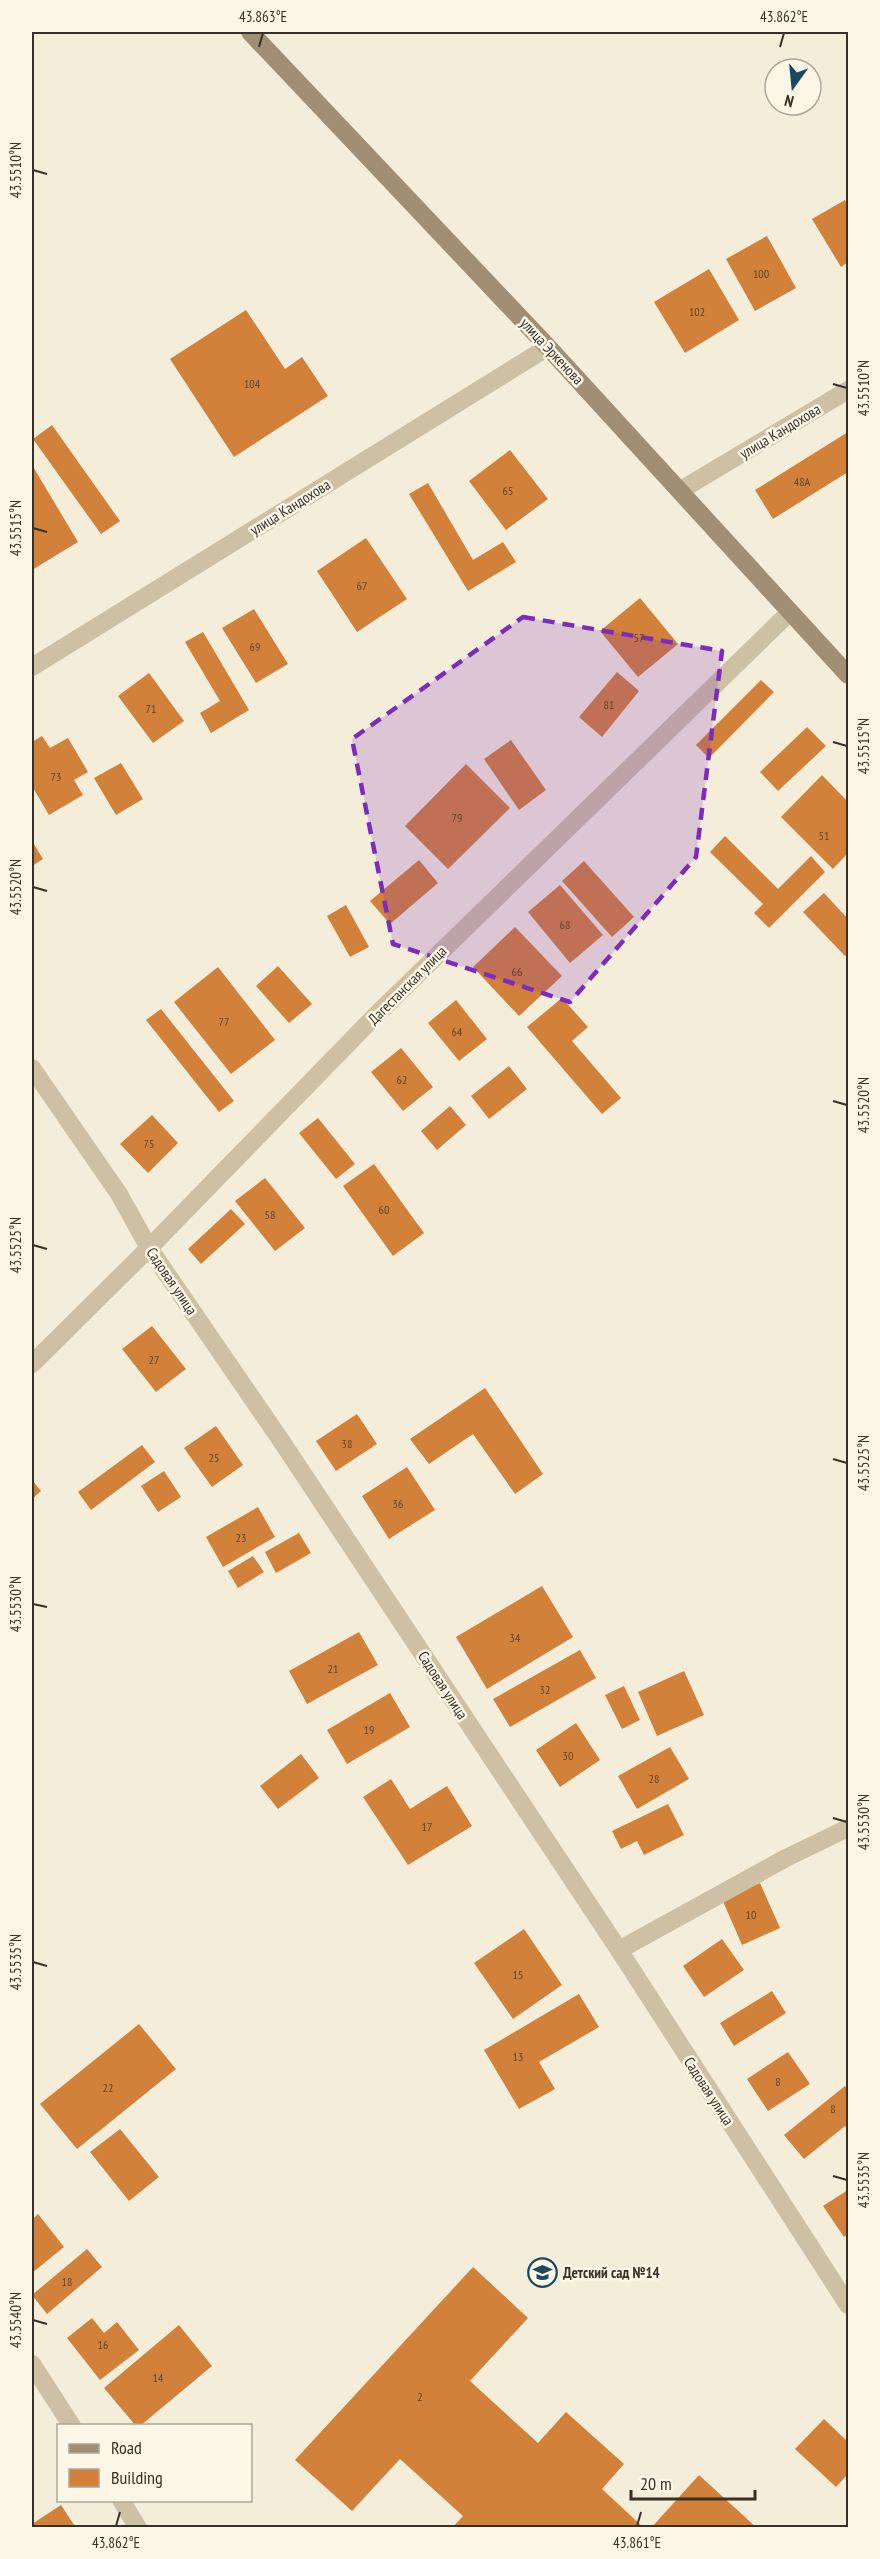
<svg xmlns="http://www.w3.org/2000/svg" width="880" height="2559" font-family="'PT Sans Narrow',sans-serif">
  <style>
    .building { fill: #d1813a }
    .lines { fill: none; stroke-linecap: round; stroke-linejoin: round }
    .lane { stroke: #cdc0a4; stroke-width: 18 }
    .street { stroke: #cdc0a4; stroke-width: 18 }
    .secondary { stroke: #a18f75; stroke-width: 18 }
    .marked { fill: #7b2cbf; fill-opacity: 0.2; stroke: #7b2cbf; stroke-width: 4.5; stroke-dasharray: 12 8; stroke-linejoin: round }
    .ticks { fill: none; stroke: #383026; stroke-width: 2 }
    .labels { text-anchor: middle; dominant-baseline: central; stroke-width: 5; stroke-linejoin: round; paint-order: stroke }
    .number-label { font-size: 12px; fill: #5e442b }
    .street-label { font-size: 15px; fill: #383026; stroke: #fbf6e6 }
    .poi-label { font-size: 15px; font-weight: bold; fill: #383026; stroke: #fbf6e6; text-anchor: start }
    .neatline { fill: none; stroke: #383026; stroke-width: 2 }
    .ticks-label { font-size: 15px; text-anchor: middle; fill: #383026 }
  </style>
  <rect width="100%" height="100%" fill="#f4edd9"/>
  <path class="building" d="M845 200 848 206V262L841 267 812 219Z
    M767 236 796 288 755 311 726 259Z
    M709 269 739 320 685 353 654 302Z
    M246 310 285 369 302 357 328 396 234 457 170 359Z
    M52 425 120 521 101 534 33 439Z
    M848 432V472L773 519 755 490Z
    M510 450 548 499 506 530 469 481Z
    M32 465 78 542 32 570Z
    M428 483 473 560 503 542 516 562 468 591 409 494Z
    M366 538 407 599 357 632 317 571Z
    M640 598 678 644 638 677 600 631Z
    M254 609 288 664 256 683 222 628Z
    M203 632 249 710 211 733 200 713 220 701 185 642Z
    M617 672 639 691 602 737 579 717Z
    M149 673 184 721 153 743 118 696Z
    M761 680 774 692 709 758 696 745Z
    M807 727 826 746 778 791 760 772Z
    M42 736 50 748 68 738 88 772 74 780 83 795 49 815 32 786V742Z
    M511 740 546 790 519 810 484 759Z
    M121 763 143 799 116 815 94 778Z
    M466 764 510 808 448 869 405 826Z
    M822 775 848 802V853L833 869 781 817Z
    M725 836 778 889 811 856 825 872 769 928 754 913 763 904 710 852Z
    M32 841 43 859 32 866Z
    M419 860 438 883 390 924 370 901Z
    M584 861 634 917 612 937 562 881Z
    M560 885 603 935 570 963 528 912Z
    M824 893 848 919V953L845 956 803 912Z
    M346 905 369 947 350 957 327 916Z
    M515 927 562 976 519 1016 473 967Z
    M278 966 312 1004 289 1023 256 986Z
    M218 967 275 1040 231 1074 174 1002Z
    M562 998 588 1027 572 1041 621 1098 602 1114 527 1027Z
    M456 1000 487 1039 459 1061 428 1023Z
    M161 1009 234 1101 219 1112 146 1020Z
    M401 1048 433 1087 403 1111 371 1072Z
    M509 1066 527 1089 489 1119 471 1096Z
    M450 1106 466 1125 437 1150 421 1131Z
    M152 1115 178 1143 148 1173 120 1144Z
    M318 1118 355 1164 336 1179 299 1133Z
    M374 1164 424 1233 393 1256 343 1186Z
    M265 1178 305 1228 275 1251 235 1201Z
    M231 1209 245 1224 201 1264 188 1249Z
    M152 1326 186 1369 156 1392 122 1349Z
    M485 1388 543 1474 515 1494 473 1434 429 1464 410 1439Z
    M357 1414 377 1444 336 1471 316 1441Z
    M216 1426 243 1465 212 1487 184 1448Z
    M142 1445 155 1462 91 1510 78 1492Z
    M407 1467 435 1510 389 1539 362 1496Z
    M164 1471 181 1497 158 1512 141 1486Z
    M32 1480 41 1491 32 1499Z
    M258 1507 275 1537 223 1567 206 1537Z
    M299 1533 311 1553 276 1573 265 1552Z
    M253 1556 264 1572 238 1588 228 1571Z
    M542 1586 573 1637 487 1689 456 1637Z
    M359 1632 378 1665 307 1704 289 1671Z
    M580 1650 596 1678 510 1727 493 1699Z
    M684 1671 704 1715 657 1736 638 1692Z
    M624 1686 640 1720 622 1729 605 1695Z
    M390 1693 410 1727 347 1764 327 1730Z
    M576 1723 600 1760 560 1787 536 1750Z
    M670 1747 689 1779 637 1809 618 1776Z
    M301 1754 319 1778 278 1809 260 1786Z
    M391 1779 410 1809 447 1786 472 1826 408 1865 363 1797Z
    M668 1804 684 1835 644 1855 637 1841 621 1849 612 1831Z
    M760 1883 780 1928 742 1945 722 1899Z
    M524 1929 562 1985 513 2019 474 1963Z
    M722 1939 744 1970 704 1997 683 1966Z
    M772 1991 786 2013 734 2046 720 2023Z
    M579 1994 599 2027 539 2062 555 2089 519 2109 484 2050Z
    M139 2024 176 2069 77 2149 40 2104Z
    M788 2052 810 2084 768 2111 747 2079Z
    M845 2086 848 2090V2130L845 2126 804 2159 784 2135Z
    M120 2129 159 2177 129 2201 90 2152Z
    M848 2190V2234L844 2237 823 2206Z
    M38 2214 64 2247 32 2273V2220Z
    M87 2249 102 2267 47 2314 32 2295Z
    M473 2267 528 2318 470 2381 538 2443 566 2412 624 2464 602 2489 644 2528H452L463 2516 400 2459 352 2511 295 2460Z
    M92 2318 104 2333 117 2322 139 2350 100 2380 67 2338Z
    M179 2325 212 2366 140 2426H136L104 2388Z
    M824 2419 848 2442V2474L836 2487 795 2449Z
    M699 2475 757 2528H651Z
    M61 2505 76 2528H32V2524Z"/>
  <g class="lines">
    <path class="lane" d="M619 1950 786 1858 848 1828"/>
    <path class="street" d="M681 490 848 390
      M32 667 548 347
      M32 1068 119 1194 149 1248 282 1442 619 1950 848 2305
      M32 1364 149 1248 375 1016 790 612
      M32 2364 72 2426
      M121 2500 138 2528"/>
    <path class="secondary" d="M250 32 548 347 848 675"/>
  </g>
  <path class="marked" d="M523 617 722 651 696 857 570 1002 393 944 352 739Z"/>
  <path class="ticks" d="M259 47 263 33M780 47 784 33M33 170 47 174M833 384 847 388M33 528 47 532M833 742 847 746M33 887 47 891M833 1101 847 1105M33 1245 47 1249M833 1459 847 1463M33 1604 47 1607M833 1818 847 1822M33 1962 47 1966M833 2176 847 2180M33 2320 47 2324M116 2526 120 2512M637 2526 641 2512"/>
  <defs>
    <symbol id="school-ring" viewBox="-11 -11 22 22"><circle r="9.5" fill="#fbf6e6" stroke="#18495d" stroke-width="1.5"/><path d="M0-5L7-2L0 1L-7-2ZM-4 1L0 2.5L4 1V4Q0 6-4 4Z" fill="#18495d"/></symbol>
  </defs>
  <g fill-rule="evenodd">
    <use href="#school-ring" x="526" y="2256" width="33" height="33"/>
  </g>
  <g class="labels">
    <g class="number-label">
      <text x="761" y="273">100</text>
      <text x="697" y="311">102</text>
      <text x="252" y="383">104</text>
      <text x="802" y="481">48А</text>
      <text x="508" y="490">65</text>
      <text x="362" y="585">67</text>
      <text x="639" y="637">57</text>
      <text x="255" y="646">69</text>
      <text x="609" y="704">81</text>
      <text x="151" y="708">71</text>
      <text x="56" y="776">73</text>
      <text x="457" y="817">79</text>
      <text x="824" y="835">51</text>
      <text x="565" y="924">68</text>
      <text x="517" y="971">66</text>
      <text x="224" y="1021">77</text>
      <text x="457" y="1031">64</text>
      <text x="402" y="1079">62</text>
      <text x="149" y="1143">75</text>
      <text x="384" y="1209">60</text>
      <text x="270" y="1214">58</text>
      <text x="154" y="1359">27</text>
      <text x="347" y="1443">38</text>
      <text x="214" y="1457">25</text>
      <text x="398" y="1503">36</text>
      <text x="241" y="1537">23</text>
      <text x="515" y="1637">34</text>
      <text x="333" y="1668">21</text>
      <text x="545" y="1689">32</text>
      <text x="369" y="1729">19</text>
      <text x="568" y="1755">30</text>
      <text x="654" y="1778">28</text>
      <text x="427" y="1826">17</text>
      <text x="751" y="1914">10</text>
      <text x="518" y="1974">15</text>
      <text x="518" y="2056">13</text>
      <text x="778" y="2081">8</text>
      <text x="108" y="2087">22</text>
      <text x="833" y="2108">8</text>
      <text x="67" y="2281">18</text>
      <text x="103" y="2344">16</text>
      <text x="158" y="2377">14</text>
      <text x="420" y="2396">2</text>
    </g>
    <g class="street-label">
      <text transform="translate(552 351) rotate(47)">улица Эркенова</text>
      <text transform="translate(780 431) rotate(-31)">улица Кандохова</text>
      <text transform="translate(290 507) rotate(-32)">улица Кандохова</text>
      <text transform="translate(407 985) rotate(-45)">Дагестанская улица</text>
      <text transform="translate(172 1281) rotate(56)">Садовая улица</text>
      <text transform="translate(443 1685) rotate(57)">Садовая улица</text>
      <text transform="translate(709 2091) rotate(57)">Садовая улица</text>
    </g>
    <g class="poi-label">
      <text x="563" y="2272">Детский сад №14</text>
    </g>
  </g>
  <rect width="880" height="2559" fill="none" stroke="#fbf6e6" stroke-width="66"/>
  <rect x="57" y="2424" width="195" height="78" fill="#fbf6e6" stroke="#ada799" stroke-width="1.5"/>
  <rect x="69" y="2444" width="30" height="9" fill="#a18f75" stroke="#ada799" stroke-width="1.5"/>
  <text x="111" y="2454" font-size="18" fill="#383026">Road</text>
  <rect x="69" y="2469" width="30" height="18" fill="#d1813a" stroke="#ada799" stroke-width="1.5"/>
  <text x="111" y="2484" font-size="18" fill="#383026">Building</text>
  <g transform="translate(793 87) rotate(195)"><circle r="28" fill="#fbf6e6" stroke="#ada799" stroke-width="1.5"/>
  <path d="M0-4.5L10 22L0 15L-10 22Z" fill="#18495d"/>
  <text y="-9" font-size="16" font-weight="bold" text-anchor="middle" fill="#383026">N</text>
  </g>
  <path d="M631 2490v9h124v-9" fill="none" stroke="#383026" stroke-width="3"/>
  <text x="640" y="2490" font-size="18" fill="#383026" stroke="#fbf6e6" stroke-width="4.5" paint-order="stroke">20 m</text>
  <rect x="33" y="33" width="814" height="2493" class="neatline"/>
  <g class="ticks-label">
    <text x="263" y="22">43.863°E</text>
    <text x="784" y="22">43.862°E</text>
    <text transform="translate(16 170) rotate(-90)" y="5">43.5510°N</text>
    <text transform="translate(864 388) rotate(-90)" y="5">43.5510°N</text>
    <text transform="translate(16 528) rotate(-90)" y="5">43.5515°N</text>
    <text transform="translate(864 746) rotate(-90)" y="5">43.5515°N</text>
    <text transform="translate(16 887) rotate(-90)" y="5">43.5520°N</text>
    <text transform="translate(864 1105) rotate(-90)" y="5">43.5520°N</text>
    <text transform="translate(16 1245) rotate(-90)" y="5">43.5525°N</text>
    <text transform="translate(864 1463) rotate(-90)" y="5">43.5525°N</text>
    <text transform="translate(16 1604) rotate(-90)" y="5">43.5530°N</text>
    <text transform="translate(864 1822) rotate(-90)" y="5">43.5530°N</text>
    <text transform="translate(16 1962) rotate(-90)" y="5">43.5535°N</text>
    <text transform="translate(864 2180) rotate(-90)" y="5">43.5535°N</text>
    <text transform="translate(16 2320) rotate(-90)" y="5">43.5540°N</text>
    <text x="116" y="2548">43.862°E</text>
    <text x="637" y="2548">43.861°E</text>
  </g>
</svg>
